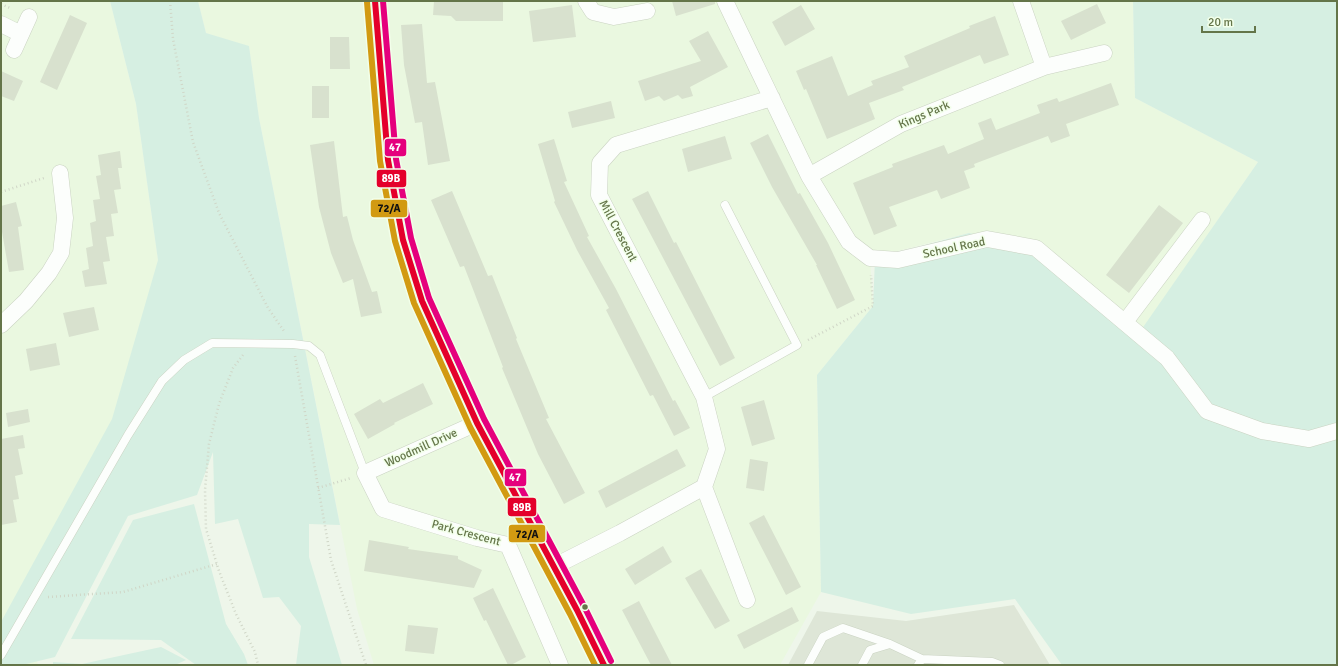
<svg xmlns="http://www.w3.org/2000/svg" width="1338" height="666" font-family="Signika,sans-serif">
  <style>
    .residential { fill: #eaf8e0 }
    .industrial { fill: #dee6d7 }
    .green { fill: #d6efe2 }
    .building { fill: #d8e1ce }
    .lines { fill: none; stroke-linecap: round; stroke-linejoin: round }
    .lane-casing { stroke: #cad3c2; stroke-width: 9 }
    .street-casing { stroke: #cad3c2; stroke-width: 17 }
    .secondary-casing { stroke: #ccd5c3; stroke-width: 23 }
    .path { stroke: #d0d6c7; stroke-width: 2.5; stroke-dasharray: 1 3; stroke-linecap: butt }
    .lane { stroke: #fcfefc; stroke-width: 8 }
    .street { stroke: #fcfefc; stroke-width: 16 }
    .secondary { stroke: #fcfefc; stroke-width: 22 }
    .bus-1-casing { stroke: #f2ffea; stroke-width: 9 }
    .bus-2-casing { stroke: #f2ffea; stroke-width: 9 }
    .bus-3-casing { stroke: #f2ffea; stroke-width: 9 }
    .bus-1 { stroke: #e4002b; stroke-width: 6 }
    .bus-2 { stroke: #d29a12; stroke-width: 6 }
    .bus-3 { stroke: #e5007d; stroke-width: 6 }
    .bus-dot { fill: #647549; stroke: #f2ffea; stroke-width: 1.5 }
    .labels { text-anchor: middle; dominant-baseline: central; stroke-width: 3; stroke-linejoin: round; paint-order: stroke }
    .street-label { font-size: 12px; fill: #647549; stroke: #f2ffea }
    .line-badge { stroke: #f2ffea; stroke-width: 1.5 }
    .badge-label { font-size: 11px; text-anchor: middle; font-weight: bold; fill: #fff }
    .pale-badge-label { font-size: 11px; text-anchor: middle; font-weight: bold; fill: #111 }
  </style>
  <rect width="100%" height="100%" fill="#eef6ea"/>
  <path class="residential" d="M1 1H110L136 104 158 260 128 435 24 614 38 665H1Z
    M198 1H1133L1135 98 1258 162 1139 334 969 233 870 258 873 306 817 375 821 592 780 665H374L357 609 259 118 249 47 206 33Z"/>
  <path class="industrial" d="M1014 605 1050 665H788L817 611 906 621Z"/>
  <path class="green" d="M110 1H198L206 33 249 46 259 118 340 525 309 524V557L342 665H296L301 626 279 597 263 598 238 519 215 524 213 452 197 495 128 516 55 657 22 665H1V622L112 419 158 260 136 104Z
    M1133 1H1337V665H1062L1015 599 911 614 821 592 817 375 873 306 875 259 969 233 1036 248 1139 333 1258 162 1135 98Z
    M194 504 226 624 244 654 248 665H196L161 640 71 639 133 520Z
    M161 647 186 660 175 665H53V662L82 664Z"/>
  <path class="building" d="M434 1H503V21H456L451 16 433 15Z
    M672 1H715V4L676 16Z
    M1097 4 1106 23 1071 40 1061 21Z
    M572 5 576 37 533 42 529 11Z
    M801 5 815 29 785 46 772 22Z
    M70 15 87 23 57 90 40 82Z
    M995 16 1009 55 984 64 980 55 902 87 904 90 869 103 875 119 827 139 806 89 804 90 796 71 832 56 848 96 873 85 871 81 909 67 904 56 970 28 969 26Z
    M422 24 427 83 435 82 450 161 428 165 422 122 415 123 404 65 401 25Z
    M708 31 728 67 690 87 693 96 682 99 678 95 664 101 659 96 645 101 638 81 701 61 689 41Z
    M330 37H349L350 69H330Z
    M1 71 23 81 14 101 1 96Z
    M1111 83 1119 105 1066 124 1070 136 1051 143 1048 136 974 164 975 167 964 171 970 188 941 199 937 190 889 207 897 226 874 235 853 183 893 167 892 164 944 145 948 154 984 139 978 123 991 118 996 130 1040 113 1037 105 1057 98 1059 102Z
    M312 86H329V118H312Z
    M611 101 615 118 572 128 568 112Z
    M768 134 798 194 800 193 828 243 855 300 837 309 816 265H817L772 187 750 143Z
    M725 136 732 159 688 172 682 149Z
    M554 139 567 181 564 182 589 236 587 237 616 289 673 401 675 400 690 428 674 436 653 395 650 396 606 310 609 308 577 250 554 202 555 201 538 144Z
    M334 141 343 217 347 216 353 240 372 292 377 291 382 313 361 317 353 279 343 283 331 253 319 207 310 145Z
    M120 151 122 168H118L121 189 114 190 118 213 111 214 114 236 106 237 110 261 103 262 107 284 85 287 82 271 89 269 86 248 93 246 90 223 96 221 93 200 100 199 96 176 101 175 98 155Z
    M452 191 488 276 492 275 517 338 516 339 549 418 546 419 585 493 564 504 538 454 502 368 503 367 464 266 460 267 431 200Z
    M648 191 674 243 676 242 735 358 720 366 632 199Z
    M16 202 22 226 18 227 24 270 9 272 1 226V206Z
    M1159 205 1183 223 1129 293 1106 275Z
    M94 307 99 330 69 337 63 313Z
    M56 343 60 365 30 371 26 349Z
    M423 383 433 404 394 423 395 424 368 439 354 414 380 399 383 403Z
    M764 400 775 439 752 446 741 407Z
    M28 409 30 422 8 427 6 413Z
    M23 435 25 448 18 449 23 474 15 476 19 499 13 500 17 522 1 525V439Z
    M677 449 686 466 606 508 598 491Z
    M750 459 768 462 764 491 746 488Z
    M764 515 801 587 786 595 749 523Z
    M369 540 409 547 408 549 458 556V559L482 570 474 588 364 571Z
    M663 546 672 562 635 585 625 569Z
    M701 569 730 621 715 629 685 578Z
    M493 588 526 657 511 665H508L486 620 484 621 473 598Z
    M639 601 672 665H651L622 610Z
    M792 607 799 621 744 649 737 635Z
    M408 625 438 628 434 654 405 651Z"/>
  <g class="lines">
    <defs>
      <path id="lane" d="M704 397 797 345 725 205
        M1 655 128 435 162 381 184 360 212 343 293 344 309 346 320 355 365 473
        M808 665 823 637 843 628 890 644
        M862 665 870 650 890 644 922 659
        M918 665 922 659 992 662 1000 665"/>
      <path id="street" d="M586 1 593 12 614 17 647 11
        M725 1 809 176 849 242 870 258 898 260 987 239 1036 248 1167 358 1207 411 1262 431 1309 439 1337 431
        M1021 1 1044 67
        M1 24 21 34
        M14 50 29 17
        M809 176 901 124 1044 67 1104 53
        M1125 322 1202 220
        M1 325 26 301 49 273 61 253 65 218 60 173
        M477 423 365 473 383 509 477 538 508 545 560 665
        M704 487 747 600
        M553 567 620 533 704 487 717 449 704 397 599 195 600 163 616 145 772 98"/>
      <path id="secondary" d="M375 1 388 160 403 240 422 301 477 423 577 610 604 665"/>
    </defs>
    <use href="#lane" class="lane-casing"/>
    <use href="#street" class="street-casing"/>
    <use href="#secondary" class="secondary-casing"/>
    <path class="path" d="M170 1 173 39 193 142 219 213 268 308 284 331
      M1 4 10 8
      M1 192 44 178
      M808 340 873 306 871 275
      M243 355 233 368 219 404 209 444 205 490 206 529 219 571 236 614 255 652 258 665
      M295 356 331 560 366 665
      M318 488 351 478
      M48 597 123 592 217 564"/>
    <use href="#lane" class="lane"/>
    <use href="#street" class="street"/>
    <use href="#secondary" class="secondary"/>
    <defs>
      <path id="bus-1" d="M375 1 388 160 403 240 422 301 477 423 577 610 604 665"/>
      <path id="bus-2" d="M367 2 380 161 395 241 414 303 470 427 570 614 595 665"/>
      <path id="bus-3" d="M383 1 396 159 411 238 429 298 484 419 584 606 611 661"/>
    </defs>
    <use href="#bus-1" class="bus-1-casing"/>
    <use href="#bus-2" class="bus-2-casing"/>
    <use href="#bus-3" class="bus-3-casing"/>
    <use href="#bus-1" class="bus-1"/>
    <use href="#bus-2" class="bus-2"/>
    <use href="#bus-3" class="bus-3"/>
  </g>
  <circle class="bus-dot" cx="585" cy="607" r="3.5"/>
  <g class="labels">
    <g class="street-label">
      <text transform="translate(924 115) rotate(-23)">Kings Park</text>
      <text transform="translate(618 231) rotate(62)">Mill Crescent</text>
      <text transform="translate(954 248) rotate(-12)">School Road</text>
      <text transform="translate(421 448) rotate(-24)">Woodmill Drive</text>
      <text transform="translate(466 533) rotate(15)">Park Crescent</text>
    </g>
  </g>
  <g class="line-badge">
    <rect x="384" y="138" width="23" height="19" rx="4" fill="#e5007d"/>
    <rect x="376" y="169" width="31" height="19" rx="4" fill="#e4002b"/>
    <rect x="370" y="199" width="38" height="19" rx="4" fill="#d29a12"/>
    <rect x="504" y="468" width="23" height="19" rx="4" fill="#e5007d"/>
    <rect x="507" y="497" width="30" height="20" rx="4" fill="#e4002b"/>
    <rect x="508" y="524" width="38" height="19" rx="4" fill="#d29a12"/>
  </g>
  <g class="badge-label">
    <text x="395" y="151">47</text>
    <text x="391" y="182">89B</text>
    <text x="515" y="481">47</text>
    <text x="522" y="511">89B</text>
  </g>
  <g class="pale-badge-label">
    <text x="389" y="212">72/A</text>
    <text x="527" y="538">72/A</text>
  </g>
  <rect width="1338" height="666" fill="none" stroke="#647549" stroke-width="4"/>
  <path d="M1202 26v6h53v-6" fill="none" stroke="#647549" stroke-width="2"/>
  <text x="1208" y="26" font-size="12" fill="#647549" stroke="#f2ffea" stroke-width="3" paint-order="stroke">20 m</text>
</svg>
